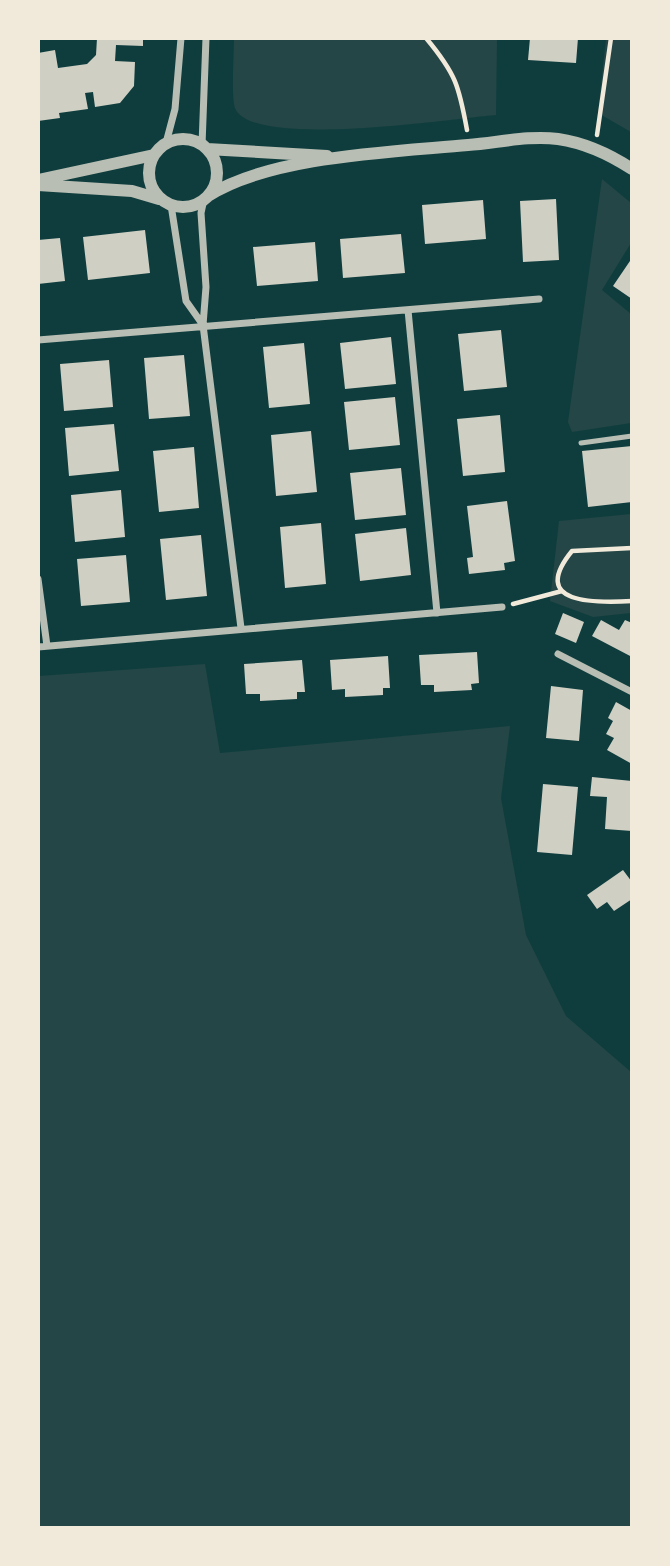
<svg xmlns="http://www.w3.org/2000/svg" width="670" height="1566" font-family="'Archivo Narrow',sans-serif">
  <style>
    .green { fill: #244646 }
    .building { fill: #cfcfc3 }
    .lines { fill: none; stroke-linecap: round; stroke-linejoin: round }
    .path { stroke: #f1e9da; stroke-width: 4.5 }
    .service { stroke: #b8beb3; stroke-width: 5 }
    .minor { stroke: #b8beb3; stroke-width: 7 }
    .tertiary { stroke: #b8beb3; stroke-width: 12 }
  </style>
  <rect width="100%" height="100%" fill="#0f3d3e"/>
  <path class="green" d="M234 39H497L496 115C455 118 251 150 235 108 231 97 234 53 234 39Z
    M606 39H631V132L598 113Z
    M602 179 631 203V243L602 290 631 314V423L572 432 568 422Z
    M631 514V613L593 617 550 601 559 521Z
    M205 664 220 753 510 726 501 798 526 935 566 1016 631 1072V1527H39V676Z"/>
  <path class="building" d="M97 38H143V46L116 45 115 61 135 62 134 86 120 103 95 107 93 92 85 93 88 109 59 113 60 118 38 121V53L55 50 58 68 87 64 96 55Z
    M530 38H578L576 63 528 60Z
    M556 199 559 260 523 262 520 201Z
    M483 200 486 239 425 244 422 205Z
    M145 230 150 273 88 280 83 237Z
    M401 234 405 273 343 278 340 239Z
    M60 238 65 281 38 284V240Z
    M315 242 318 281 257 286 253 247Z
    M632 258V299L613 286Z
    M501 330 507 387 464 391 458 334Z
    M391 337 396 384 345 389 340 343Z
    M304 343 310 404 269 408 263 347Z
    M184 355 190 416 149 419 144 358Z
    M109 360 113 407 64 411 60 364Z
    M395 397 400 445 349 450 344 402Z
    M500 415 505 472 463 476 457 419Z
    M114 424 119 471 69 476 65 428Z
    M311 431 317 492 276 496 271 435Z
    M632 446V502L588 507 582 451Z
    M194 447 199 508 159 512 153 451Z
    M401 468 406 515 355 520 350 473Z
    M121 490 125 537 75 542 71 495Z
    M507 501 515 561 504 563 505 570 469 574 467 558 473 557 467 506Z
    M321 523 326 584 285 588 280 527Z
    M406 528 411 575 360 581 355 534Z
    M201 535 207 596 166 600 160 539Z
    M126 555 130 602 81 606 77 559Z
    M563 613 584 622 576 643 555 634Z
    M601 620 619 630 625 620 632 623V657L592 636Z
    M477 652 479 683 471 684 472 690 434 692V685H421L419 655Z
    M388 656 390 688H383V695L345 697V689L332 690 330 660Z
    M302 660 305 692H297V699L260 701V694H246L244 664Z
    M551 686 583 690 579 741 546 738Z
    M616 702 632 711V764L607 750 614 738 606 734 613 721 608 718Z
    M592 777 632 781V831L605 829 607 797 590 796Z
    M543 784 578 787 572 855 537 852Z
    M623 870 632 882V899L614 911 607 902 597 909 587 895Z"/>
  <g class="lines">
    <path class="path" d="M426 38C456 74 459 86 467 130
      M597 135 611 38
      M632 548 572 551C528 605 596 603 632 601
      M513 604 562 591"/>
    <path class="service" d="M581 443 632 436"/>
    <path class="minor" d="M166 143 175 109 181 38
      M202 145 206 38
      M204 199 201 213 206 287 203 325 241 628
      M171 205 186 301 203 325
      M408 310 437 613
      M38 340 539 299
      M38 579 47 646
      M38 647 502 607
      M558 654 632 692"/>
    <path class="tertiary" d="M149 173a34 34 0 1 1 68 0a34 34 0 1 1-68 0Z
      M207 149 327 156
      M38 180 154 155
      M38 185 132 191 159 199
      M208 196C270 156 394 152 468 145 497 143 529 135 558 139 586 143 609 154 632 169"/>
  </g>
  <rect width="670" height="1566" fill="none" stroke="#f1e9da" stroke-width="80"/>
</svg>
